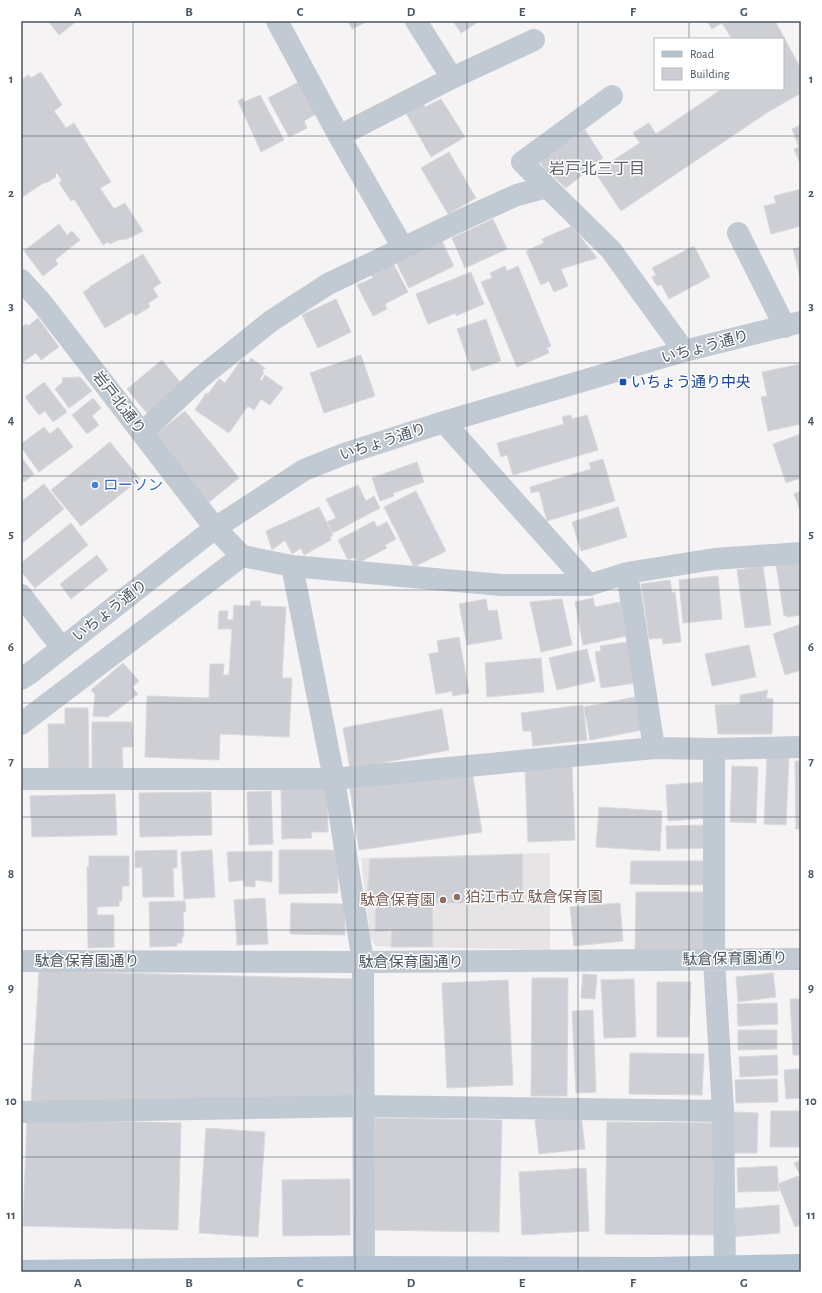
<svg xmlns="http://www.w3.org/2000/svg" width="822" height="1293" font-family="'Alegreya Sans','Noto Sans JP',sans-serif">
  <style>
    .education { fill: #e6e4e5 }
    .building { fill: #cdcfd5; stroke: #d7d9de }
    .lines { fill: none; stroke-linecap: round; stroke-linejoin: round }
    .minor { stroke: #c1cad2; stroke-width: 22 }
    .major { stroke: #b3c2d1; stroke-width: 22 }
    .grid { fill: none; stroke: #4a5661; stroke-width: 1; stroke-opacity: 0.55 }
    .transit-dot { fill: #1a4fb4; stroke: #fff; stroke-width: 1.5 }
    .shop-dot { fill: #3f7fe0; stroke: #fff; stroke-width: 1.5 }
    .education-dot { fill: #8d6e63; stroke: #fff; stroke-width: 1.5 }
    .labels { text-anchor: middle; dominant-baseline: central; stroke-width: 3; stroke-linejoin: round; paint-order: stroke }
    .street-label { font-size: 15px; fill: #4a5661; stroke: #fff }
    .transit-label { font-size: 15px; fill: #164399; stroke: #fff; text-anchor: start }
    .shop-label { font-size: 15px; fill: #366cbe; stroke: #fff; text-anchor: start }
    .education-label { font-size: 15px; fill: #785e54; stroke: #fff; text-anchor: start }
    .neighbourhood-label { font-size: 16px; fill: #5f6368; stroke: #fff }
    .neatline { fill: none; stroke: #4a5661; stroke-width: 1.5 }
    .grid-label { font-size: 13px; text-anchor: middle; font-weight: bold; fill: #4a5661 }
  </style>
  <rect width="100%" height="100%" fill="#f5f3f3"/>
  <path class="education" d="M550 853V950L376 946 370 936 361 858Z"/>
  <path class="building" d="M48 21H77L59 35Z
    M348 21H368L352 29Z
    M453 21H479L461 33Z
    M707 21H775L801 69V93L768 112 621 211 595 172 640 143 633 133 649 123 656 134 722 89H783V39H732L722 23 712 29Z
    M41 72 62 105 54 111 66 128 74 123 111 182 100 188 114 209 125 203 143 231 127 239 118 240 110 244 108 242 103 245 74 199 71 201 59 183 62 181 57 173 55 175 56 177 46 183 45 182 21 198V80L29 75 31 78Z
    M299 82 316 114 304 121 307 128 289 137 268 98Z
    M260 95 284 140 261 152 238 101 243 98 244 102Z
    M441 99 465 137 431 157 406 113 421 100 425 107Z
    M801 125V162L800 163 794 149 799 147 792 129Z
    M585 130 603 158 566 188 545 169 540 162 543 157Z
    M449 152 476 198 448 214 421 168Z
    M801 189V226L771 234 764 206 776 203 774 196Z
    M493 219 507 249 465 268 452 238Z
    M59 224 67 235 72 231 80 240 55 260 58 264 43 276 24 251Z
    M572 226 597 258 561 269 568 286 554 292 549 281 541 285 526 251 544 243 542 239Z
    M442 241 454 266 409 288 396 262Z
    M694 246 710 277 669 299 661 284 658 286 655 283 652 277 656 275 652 268Z
    M801 247V281L793 249Z
    M143 254 161 283 153 288 158 297 148 303 150 307 135 316 132 312 105 328 83 292 90 288 89 287Z
    M393 263 408 292 385 304 387 309 373 316 357 285 373 278 371 274Z
    M505 266 507 271 518 266 551 346 547 348 549 353 517 367 481 282 492 278 490 273Z
    M471 272 484 304 456 316V313L428 324 416 294Z
    M336 299 351 332 318 348 302 315Z
    M38 318 59 347 41 360 36 353 21 363V328L26 324 28 326Z
    M486 319 501 361 472 371 457 329Z
    M361 355 375 396 324 413 310 373Z
    M251 358 265 368 262 372 264 373 260 379 262 381 265 375 283 388 270 405 261 399 254 410 248 406 229 433 195 410 206 393 208 394 219 379 225 383 242 359 248 363Z
    M162 360 185 388 150 417 127 389Z
    M801 364V424L768 431 761 397 767 396 762 372Z
    M80 377 92 391 69 408 55 389 63 382 62 378Z
    M44 382 67 412 53 422 45 411 39 415 25 397Z
    M93 398 101 408 92 416 99 425 87 434 72 415Z
    M185 411 239 478 209 502 155 435Z
    M571 415 572 419 587 415 598 450 513 475 507 455 501 457 497 443 564 424 562 417Z
    M44 427 50 434 58 427 73 447 39 472 21 447V444Z
    M801 434V478L786 483 773 444Z
    M110 442 140 479 81 526 51 490Z
    M21 457 34 474 24 482 21 478Z
    M603 459 615 501 547 521 539 491 531 493 530 487 591 469 589 463Z
    M417 462 424 482 393 493 394 496 380 501 372 478Z
    M44 484 64 509 21 544V502Z
    M358 485 366 501 374 496 380 508 333 533 327 522 336 518 326 499Z
    M416 491 446 551 414 567 384 507Z
    M801 491V513L794 494Z
    M319 507 333 535 330 537 331 540 304 555 301 548 292 554 285 540 272 550 266 531Z
    M618 507 627 537 581 551 572 522Z
    M374 521 377 527 387 522 396 539 385 545 387 548 358 563 355 557 348 560 338 540Z
    M71 523 88 545 35 588 21 571V563Z
    M97 555 108 570 71 599 60 584Z
    M801 562V615L787 617V615L784 616 776 565Z
    M763 566 771 625 745 628 737 570Z
    M718 576 722 619 683 623 679 580Z
    M670 580 672 593 675 592 681 642 663 644 662 638 649 639 641 584Z
    M593 598 595 607 620 602 626 636 583 645 575 602Z
    M486 599 488 611 497 610 502 639 467 645 459 604Z
    M562 599 572 645 541 652 530 602Z
    M251 601H261L260 606 286 607 282 678H292L289 737 220 734 219 760 145 757 147 696 209 698 210 664H224L223 675H229L232 629H218L219 611H228L227 619 233 620 234 605 250 606Z
    M801 624V670L785 675 773 634Z
    M459 637 469 693 453 696 452 691 436 694 429 654 439 652 437 641Z
    M627 642 635 683 601 688 595 652 601 651 600 646Z
    M749 645 756 677 712 686 705 654Z
    M587 649 595 681 557 690 549 658Z
    M541 658 544 692 487 697 485 663Z
    M123 663 139 681 132 687 138 694 108 717 93 716 95 694 91 690Z
    M768 690 766 698 773 699 772 734H718L715 705 740 704V695Z
    M635 697 642 730 590 740 584 707Z
    M583 705 587 740 533 746 531 731H523L521 713Z
    M65 708H88L89 772H49L48 724H65Z
    M442 709 449 750 350 769 343 728Z
    M92 722H132L133 747H122L123 770H92Z
    M767 755 789 756 786 825 764 824Z
    M795 761H801V829H796Z
    M732 766 758 767 756 823 730 822Z
    M572 767 575 840 528 842 525 769Z
    M472 770 482 832 359 850 350 789Z
    M705 782 708 818 668 821 666 785Z
    M327 789 328 832H311L312 838 282 839 281 790Z
    M271 791 273 844 249 845 247 792Z
    M211 792 212 835 140 837 139 793Z
    M115 794 117 835 32 837 30 796Z
    M599 807 662 811 660 851 596 847Z
    M707 825V848L667 849 666 826Z
    M177 850V868H173L174 897H143L142 867 135 868V851Z
    M212 850 215 897 184 899 181 852Z
    M279 850H338V893L279 894Z
    M272 851V882L255 880V887L244 886V880L229 882 227 852Z
    M523 854 522 903H432L433 947H391L392 930 375 932 376 900H367L370 859Z
    M89 856H129V886H122V901H119V906L97 907V915H114V947L88 948 87 867H89Z
    M631 861H709V885L630 884Z
    M636 892H704L703 951H635Z
    M265 898 268 944 237 945 234 900Z
    M185 901 186 911 183 912 184 937 182 936V943H177V946L150 947 149 902Z
    M291 903 345 904V935L290 934Z
    M620 903 623 941 574 946 570 907Z
    M39 971 356 979 352 1098 31 1104Z
    M773 973 776 997 738 1002 736 977Z
    M583 974 597 975 595 999 581 998Z
    M532 978H568L567 1096H531Z
    M634 979 636 1037 604 1038 601 980Z
    M508 980 513 1085 447 1088 442 983Z
    M657 982H691L689 1037H657Z
    M790 999H801V1055H793Z
    M777 1003 778 1024 738 1026 737 1004Z
    M593 1010 596 1092 576 1093 572 1011Z
    M738 1030H777V1049L738 1050Z
    M630 1053 704 1054 702 1095 629 1094Z
    M777 1055 778 1075 740 1077 739 1057Z
    M801 1069V1098L786 1099 784 1070Z
    M777 1079 778 1102 736 1103 735 1080Z
    M771 1111H801V1147H770Z
    M732 1112 758 1113 757 1153H731Z
    M581 1114 585 1149 539 1154 535 1120Z
    M375 1118 502 1120 499 1232 372 1230Z
    M27 1119 181 1123 178 1230 23 1226Z
    M607 1122 717 1123 715 1235 605 1234Z
    M206 1128 265 1132 258 1237 199 1233Z
    M801 1160V1177L794 1163Z
    M777 1166 779 1191 738 1192 737 1168Z
    M586 1168 589 1231 522 1235 519 1172Z
    M798 1176 801 1184V1225L795 1227 778 1184Z
    M350 1179V1235L283 1236 282 1180Z
    M779 1205 780 1233 731 1237 729 1209Z"/>
  <g class="lines">
    <path class="minor" d="M277 21 339 136 403 248
      M452 78 534 40
      M339 136 452 78 416 21
      M547 187 522 162 612 96
      M738 233 785 327
      M21 280 42 303 215 528 242 556 292 566 501 585H589L627 573 714 559 801 553
      M444 422 589 585
      M142 433 200 378 271 321 328 284 468 217 517 195 547 187 611 250 684 351
      M292 566 334 779 363 962 364 1272
      M627 573 654 748
      M21 595 62 648
      M21 679 29 674 215 528 304 470 344 454 444 422 684 351 801 322
      M21 724 242 556
      M714 749V960L723 1111 725 1267
      M21 779H334L654 748 714 749 801 747
      M21 961 363 962 801 959
      M21 1112 363 1106 723 1111"/>
    <path class="major" d="M21 1271 364 1267 653 1268 801 1265"/>
  </g>
  <path class="grid" d="M133 21V1272M244 21V1272M355 21V1272M467 21V1272M578 21V1272M689 21V39M689 89V1272M21 136H801M21 249H801M21 363H801M21 476H801M21 590H801M21 703H801M21 817H801M21 930H801M21 1044H801M21 1157H801"/>
  <rect class="transit-dot" x="619" y="378" width="8" height="8" rx="2"/>
  <circle class="shop-dot" cx="95" cy="485" r="4"/>
  <g class="education-dot">
    <circle cx="457" cy="897" r="4"/>
    <circle cx="443" cy="900" r="4"/>
  </g>
  <g class="labels">
    <g class="street-label">
      <text transform="translate(705 347) rotate(-15)">いちょう通り</text>
      <text transform="translate(119 403) rotate(52)">岩戸北通り</text>
      <text transform="translate(383 442) rotate(-18)">いちょう通り</text>
      <text transform="translate(110 611) rotate(-38)">いちょう通り</text>
      <text transform="translate(735 959) rotate(-1)">駄倉保育園通り</text>
      <text x="87" y="961">駄倉保育園通り</text>
      <text x="411" y="962">駄倉保育園通り</text>
    </g>
    <g class="transit-label">
      <text x="631" y="382">いちょう通り中央</text>
    </g>
    <g class="shop-label">
      <text x="103" y="485">ローソン</text>
    </g>
    <g class="education-label">
      <text x="465" y="897">狛江市立 駄倉保育園</text>
      <text x="435" y="900" text-anchor="end">駄倉保育園</text>
    </g>
    <g class="neighbourhood-label">
      <text x="597" y="169">岩戸北三丁目</text>
    </g>
  </g>
  <rect width="822" height="1293" fill="none" stroke="#ffffff" stroke-width="44"/>
  <rect x="654" y="38" width="130" height="52" fill="#ffffff" stroke="#b7bbc0"/>
  <rect x="662" y="51" width="20" height="6" fill="#b3c2d1" stroke="#b7bbc0"/>
  <text x="690" y="58" font-size="12" fill="#4a5661">Road</text>
  <rect x="662" y="68" width="20" height="12" fill="#cdcfd5" stroke="#b7bbc0"/>
  <text x="690" y="78" font-size="12" fill="#4a5661">Building</text>
  <rect x="22" y="22" width="778" height="1249" class="neatline"/>
  <g class="grid-label">
    <text x="78" y="16">A</text>
    <text x="189" y="16">B</text>
    <text x="300" y="16">C</text>
    <text x="411" y="16">D</text>
    <text x="522" y="16">E</text>
    <text x="633" y="16">F</text>
    <text x="744" y="16">G</text>
    <text x="11" y="83">1</text>
    <text x="811" y="83">1</text>
    <text x="11" y="197">2</text>
    <text x="811" y="197">2</text>
    <text x="11" y="310">3</text>
    <text x="811" y="310">3</text>
    <text x="11" y="424">4</text>
    <text x="811" y="424">4</text>
    <text x="11" y="538">5</text>
    <text x="811" y="538">5</text>
    <text x="11" y="651">6</text>
    <text x="811" y="651">6</text>
    <text x="11" y="765">7</text>
    <text x="811" y="765">7</text>
    <text x="11" y="878">8</text>
    <text x="811" y="878">8</text>
    <text x="11" y="992">9</text>
    <text x="811" y="992">9</text>
    <text x="11" y="1105">10</text>
    <text x="811" y="1105">10</text>
    <text x="11" y="1219">11</text>
    <text x="811" y="1219">11</text>
    <text x="78" y="1287">A</text>
    <text x="189" y="1287">B</text>
    <text x="300" y="1287">C</text>
    <text x="411" y="1287">D</text>
    <text x="522" y="1287">E</text>
    <text x="633" y="1287">F</text>
    <text x="744" y="1287">G</text>
  </g>
</svg>
